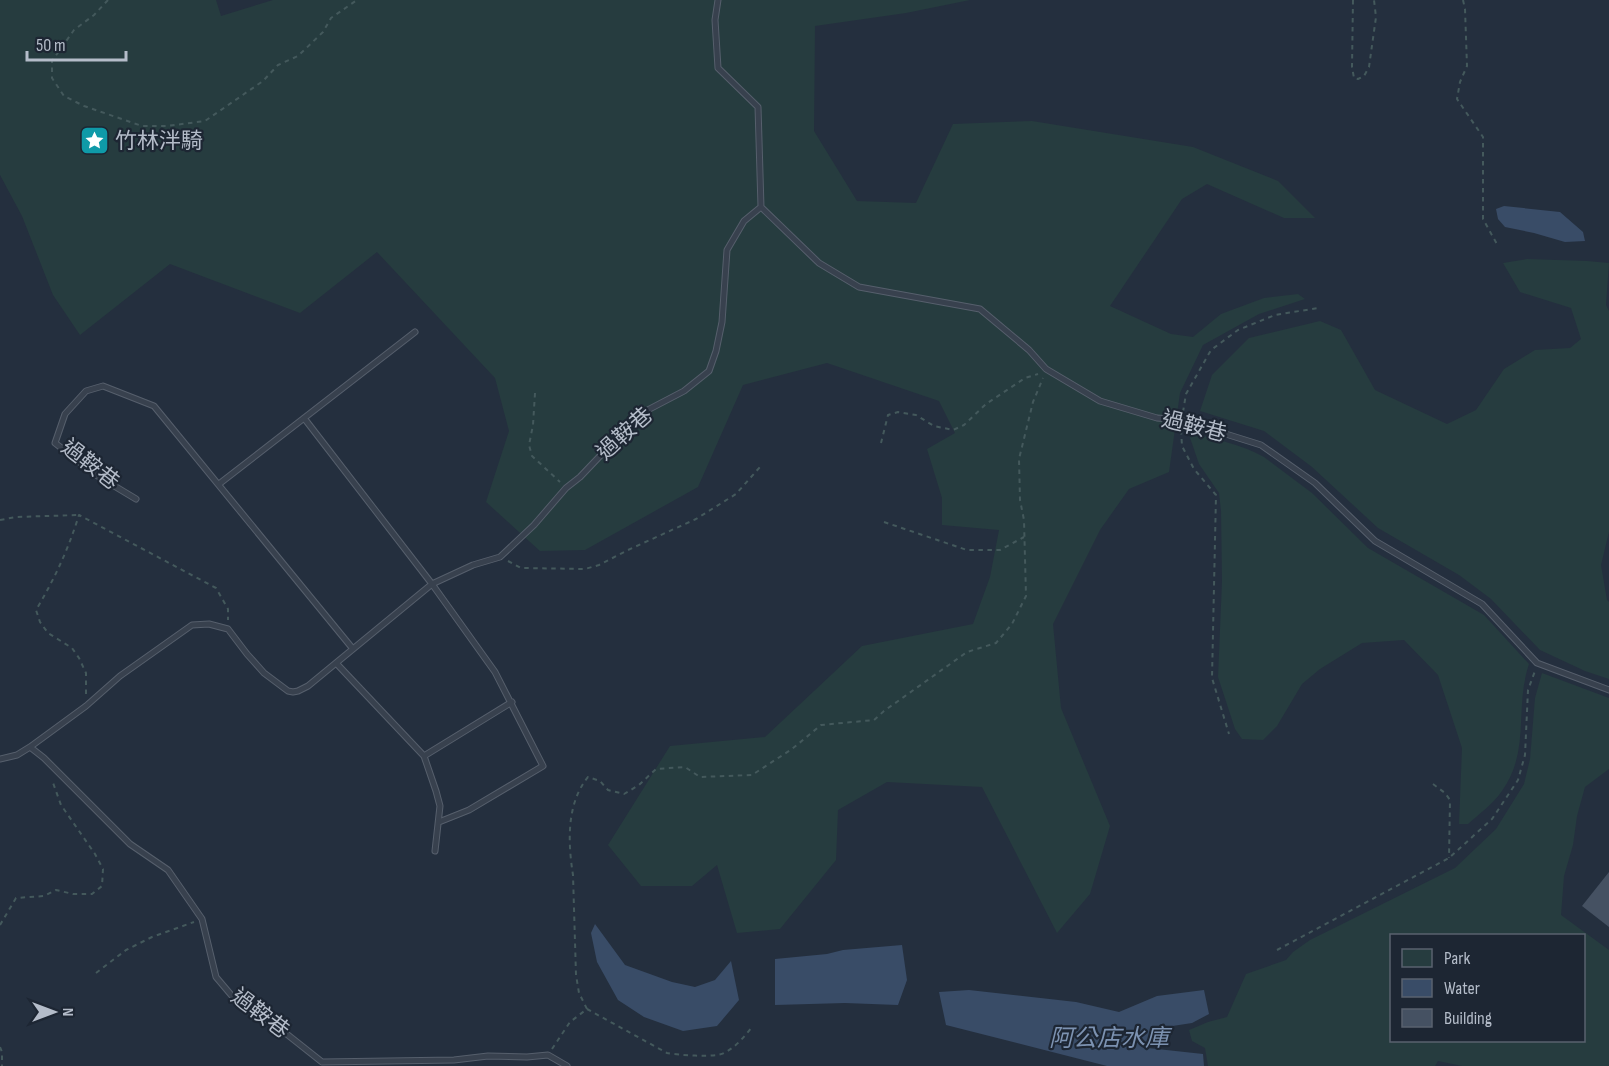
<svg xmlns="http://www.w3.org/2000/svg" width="1609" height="1066" font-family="'Sofia Sans Condensed','Noto Sans TC',sans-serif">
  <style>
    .green { fill: #263c3f; fill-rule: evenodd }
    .water { fill: #394c67 }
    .building { fill: #455162 }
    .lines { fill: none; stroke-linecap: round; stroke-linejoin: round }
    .service-casing { stroke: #565f6c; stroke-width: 7 }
    .path { stroke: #44595c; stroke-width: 2; stroke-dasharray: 4.5 4.5; stroke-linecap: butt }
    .service { stroke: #38414e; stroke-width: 5 }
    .labels { text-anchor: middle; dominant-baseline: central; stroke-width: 4.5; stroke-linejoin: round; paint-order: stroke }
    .poi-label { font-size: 22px; fill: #b4bcc9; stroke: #1d2633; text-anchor: start }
    .street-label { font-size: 22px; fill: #b4bcc9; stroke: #1d2633 }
    .water-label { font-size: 24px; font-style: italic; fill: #7c92b1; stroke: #1d2633 }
  </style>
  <rect width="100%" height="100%" fill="#242f3e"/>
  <path class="green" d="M0 0H216L221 16 273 0H970L906 13 815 26 814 131 857 201 916 203 953 124 1032 121 1193 147 1278 181 1315 218H1284L1207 184 1182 199 1110 306 1171 334 1193 337 1221 314 1264 298 1298 294 1305 299 1259 314 1203 345 1180 393 1169 472 1129 489 1100 530 1053 624 1061 708 1110 826 1090 894 1057 933 982 787 887 782 838 810 836 860 780 929 737 933 717 865 692 886H641L608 845 670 746 765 737 862 646 973 624 990 577 999 530 942 525V498L927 449 955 433 939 401 827 363 743 385 698 487 585 550 540 551 486 502 509 431 495 378 377 252 300 313 170 264 80 335 53 295 22 216 0 175Z
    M1527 259 1587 261 1609 263 1606 305 1609 311V532L1601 565 1607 600 1609 602V679L1585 671 1540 650 1491 599 1459 575 1378 528 1312 467 1264 431 1200 411 1212 375 1249 338 1320 321 1341 330 1375 390 1447 424 1476 410 1504 369 1535 350 1570 348 1581 339 1571 308 1520 292 1503 263Z
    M1188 432C1213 439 1241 444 1264 457L1312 493 1368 548 1484 615 1529 664C1514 708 1531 750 1502 791 1493 804 1479 814 1468 824H1459L1462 748 1438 675 1404 640 1362 643 1320 669 1302 684 1277 726 1263 740 1242 739 1235 729 1218 677 1222 581 1221 511 1219 493 1199 464Z
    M1542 673 1609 698V769L1585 787 1577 816 1573 845 1564 876 1561 915 1609 950V1066H1462L1438 1061 1435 1066H1208L1205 1048 1192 1041 1189 1030 1208 1022 1227 1017 1246 974 1286 960 1293 952 1310 940 1455 868 1496 829 1524 784 1530 759 1535 698ZM1392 936H1584V1040H1392Z"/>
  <path class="water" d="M1504 206 1560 212 1583 232 1585 241 1565 242 1534 233 1505 227 1498 219 1496 209Z
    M595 924 625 965 672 982 695 987 715 980 731 961 739 1000 717 1026 683 1031 644 1017 618 1000 597 962 591 933Z
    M902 945 907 980 898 1005 845 1003 775 1005V959L827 954 843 950Z
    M969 990 1076 1002 1119 1012 1157 996 1204 990 1209 1014 1192 1023 1153 1029 1148 1048 1203 1054 1204 1066H1107L946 1025 939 992Z"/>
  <path class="building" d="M1609 872V927L1582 906Z"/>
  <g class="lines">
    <defs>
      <path id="service" d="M761 207 819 263 859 287 980 309 1029 350 1046 369 1100 401 1157 418 1181 420 1261 445 1315 483 1375 541 1482 604 1537 663 1609 690
        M304 418 432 584 495 672 543 766 469 810 439 822
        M219 484 415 332
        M136 499 96 475 55 443 65 414 86 391 103 386 154 406 353 649
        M336 663 424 756 436 791 440 806 435 851
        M30 747 44 758 130 844 168 870 202 919 216 977 238 1003 274 1024 322 1062 454 1060 488 1056 527 1057 548 1055 567 1066
        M424 756 512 702
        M0 759 17 755 30 747 86 706 120 676 192 625 209 624 228 629 247 654 264 673 288 691 293 692 298 691 308 686 432 584 473 565 500 557 534 525 566 488 580 477 640 414 684 391 709 371 716 351 722 322 727 250 744 221 761 207 758 107 718 68 715 20 718 0"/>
    </defs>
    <use href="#service" class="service-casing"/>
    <path class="path" d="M108 0 94 15 74 30 52 61V78L64 96 84 106 142 126H167L205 121 263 81 278 65 298 56 323 32 331 18 357 0
      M1353 0 1352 67 1354 78 1358 79 1364 76 1369 67 1376 17 1374 0
      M1463 0 1465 9 1467 66 1460 82 1457 99 1483 137V219L1498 246
      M535 393 533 425 529 445 532 456 560 482
      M1183 412 1186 394 1211 350 1238 330 1275 315 1318 308
      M1181 430 1182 446 1194 469 1216 495 1212 678 1229 734
      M881 443 888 415 898 412 916 415 934 426 953 430 964 425 986 404 1025 378 1038 374
      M0 520 16 517 79 515
      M884 522 967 550H1000L1024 537
      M508 561 521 568 585 569 599 565 628 550 696 519 736 494 760 467
      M86 694V673L79 658 72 648 48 633 40 622 36 610C55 578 68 550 79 515L216 588 228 609V620
      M1433 784 1445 793 1450 800 1449 858
      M0 925 16 898 44 896 56 890 73 894H92L102 886 103 869 95 854 61 805 52 780
      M1277 950 1449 858 1492 819 1518 780 1525 755 1528 690 1535 671
      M96 973 126 950 152 937 194 922
      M587 1009 667 1053C677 1055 715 1058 724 1053 736 1047 744 1037 752 1027
      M0 1047 2 1052V1066
      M552 1049 570 1022 587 1009 579 993 576 975 573 875C568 843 566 804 588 777L600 781 608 790 624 794 639 785 656 769 685 767 700 777 752 775 792 749 821 725 874 720 884 711 967 652 996 643 1012 624 1026 596 1024 520 1020 500 1019 459 1033 402 1043 378"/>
    <use href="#service" class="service"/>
  </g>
  <defs>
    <symbol id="sight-square" viewBox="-11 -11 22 22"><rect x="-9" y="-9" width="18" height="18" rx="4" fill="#0f9aa8" stroke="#1d2633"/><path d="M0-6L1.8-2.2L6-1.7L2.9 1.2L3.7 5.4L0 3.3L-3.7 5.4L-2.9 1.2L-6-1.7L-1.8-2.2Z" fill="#fff"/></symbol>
  </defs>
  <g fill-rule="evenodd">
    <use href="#sight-square" x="78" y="124" width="33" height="33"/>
  </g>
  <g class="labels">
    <g class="poi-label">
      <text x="115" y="141">竹林泮騎</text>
    </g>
    <g class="street-label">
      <text transform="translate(1194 427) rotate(14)">過鞍巷</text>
      <text transform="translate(625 434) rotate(-42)">過鞍巷</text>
      <text transform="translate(90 465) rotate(38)">過鞍巷</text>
      <text transform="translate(260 1014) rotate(37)">過鞍巷</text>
    </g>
    <g class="water-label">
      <text x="1109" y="1038">阿公店水庫</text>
    </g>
  </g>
  <rect x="1390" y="934" width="195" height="108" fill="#1d2633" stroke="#59626f" stroke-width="1.5"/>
  <rect x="1402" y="949" width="30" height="18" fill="#263c3f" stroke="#59626f" stroke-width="1.5"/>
  <text x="1444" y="964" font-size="18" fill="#b4bcc9">Park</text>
  <rect x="1402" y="979" width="30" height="18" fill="#394c67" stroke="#59626f" stroke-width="1.5"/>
  <text x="1444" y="994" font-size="18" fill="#b4bcc9">Water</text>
  <rect x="1402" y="1009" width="30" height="18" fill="#455162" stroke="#59626f" stroke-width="1.5"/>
  <text x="1444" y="1024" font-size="18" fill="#b4bcc9">Building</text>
  <g transform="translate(54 1012) rotate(90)" stroke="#1d2633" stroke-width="4.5" paint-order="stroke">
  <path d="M0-4.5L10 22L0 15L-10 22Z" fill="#b4bcc9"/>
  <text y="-9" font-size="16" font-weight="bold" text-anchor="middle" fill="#b4bcc9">N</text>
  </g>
  <path d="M27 51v9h99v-9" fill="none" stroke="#b4bcc9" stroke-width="3"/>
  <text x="36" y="51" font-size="18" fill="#b4bcc9" stroke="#1d2633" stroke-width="4.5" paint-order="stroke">50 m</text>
</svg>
